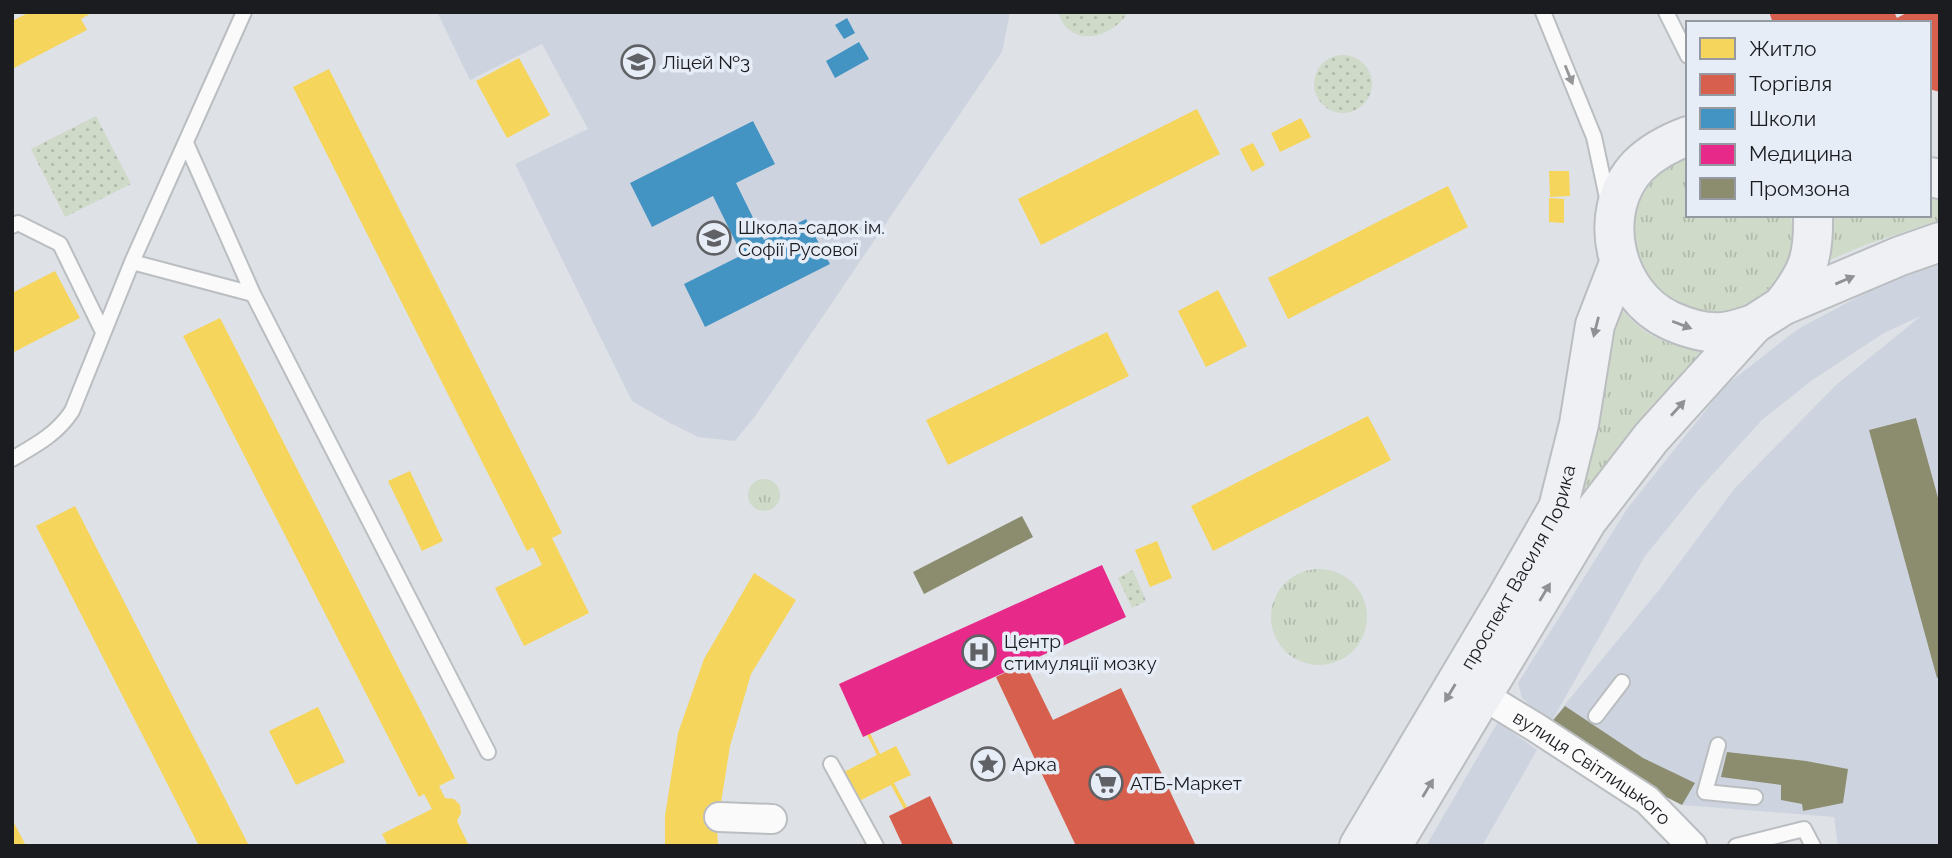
<svg xmlns="http://www.w3.org/2000/svg" width="1952" height="858" font-family="Raleway,sans-serif">
  <style>
    .built { fill: #ced4df; fill-rule: evenodd }
    .grass { fill: url(#grass-tufts) }
    .park { fill: url(#park-dots) }
    .homes { fill: #f6d55c }
    .shops { fill: #d6604d }
    .schools { fill: #4393c3 }
    .health { fill: #e7298a }
    .industry { fill: #8c8c6e }
    .lines { fill: none; stroke-linecap: round; stroke-linejoin: round }
    .lane-casing { stroke: #bbbec1; stroke-width: 18 }
    .street-casing { stroke: #bbbec1; stroke-width: 32 }
    .secondary-casing { stroke: #bbbec1; stroke-width: 42 }
    .lane { stroke: #fafafb; stroke-width: 14 }
    .street { stroke: #fafafb; stroke-width: 28 }
    .secondary { stroke: #eff0f4; stroke-width: 38 }
    .oneway { fill: #959698 }
    .oneway2 { fill: #8f9195 }
    .labels { text-anchor: middle; dominant-baseline: central; stroke-width: 7; stroke-linejoin: round; paint-order: stroke }
    .poi-label { font-size: 19px; fill: #1a1c20; stroke: #e7edf7; text-anchor: start }
    .street-label { font-size: 19px; fill: #1a1c20; stroke: #e7edf7 }
  </style>
  <defs>
    <pattern id="grass-tufts" width="24" height="20" patternUnits="userSpaceOnUse" patternTransform="scale(1.75)"><rect width="24" height="20" fill="#cfdac9"/><path d="M3 7l-1-3M5 7V3M7 7l1-3M15 17l-1-3M17 17v-4M19 17l1-3" fill="none" stroke="#b1baac"/></pattern>
    <pattern id="park-dots" width="8" height="8" patternUnits="userSpaceOnUse" patternTransform="scale(1.75)"><rect width="8" height="8" fill="#cfdac9"/><path d="M2 2h.1M6 6h.1" fill="none" stroke="#b1baac" stroke-width="1.8" stroke-linecap="round"/></pattern>
  </defs>
  <rect width="100%" height="100%" fill="#dee1e6"/>
  <path class="built" d="M437 12H1010L1002 52 756 415 735 441 698 437 670 423 632 401 515 164 588 129 542 44 470 80Z
    M1940 261V846H1838L1834 817 1682 805 1635 781 1550 724 1522 698 1518 683 1627 509 1725 386 1798 329 1873 289ZM1921 316 1836 385 1735 488 1659 590 1553 719 1645 556 1701 487 1762 420 1811 381 1884 333Z
    M1498 722 1537 750 1482 846H1426Z"/>
  <path class="grass" d="M1688 158V215H1790C1797 237 1790 264 1776 281 1742 322 1685 322 1650 281 1627 254 1629 208 1652 182 1662 170 1675 164 1688 158Z
    M1929 192H1940V220L1865 245 1830 260 1833 223 1831 215H1929Z
    M1621 309C1643 335 1671 351 1707 346L1566 519Z
    M748 495a16 16 0 1 1 32 0a16 16 0 1 1-32 0Z
    M1271 617a48 48 0 1 1 96 0a48 48 0 1 1-96 0Z"/>
  <path class="park" d="M1058 12H1128C1112 39 1069 49 1058 12Z
    M1314 84a29 29 0 1 1 58 0a29 29 0 1 1-58 0Z
    M96 116 131 184 65 217 31 149Z
    M1133 570 1146 601 1132 608 1118 578Z"/>
  <path class="homes" d="M30 12H93L81 19 87 30 12 69V21Z
    M519 58 550 115 507 138 476 81Z
    M329 69 562 533 552 538 589 613 524 646 495 588 542 565 533 547 527 551 293 87Z
    M1197 109 1220 154 1041 245 1018 199Z
    M1301 118 1311 137 1280 152 1271 133Z
    M1253 143 1265 165 1252 172 1240 149Z
    M1549 171H1569L1570 196 1550 197Z
    M1448 186 1468 227 1288 319 1268 278Z
    M1549 198 1564 199V223L1549 222Z
    M55 271 80 318 12 353V293Z
    M1218 290 1247 346 1206 367 1178 311Z
    M220 318 455 778 439 786 445 798 454 799 460 805 461 813 457 821 469 846H388L382 834 432 809 424 794 419 797 183 336Z
    M1107 332 1129 376 948 465 926 420Z
    M1368 416 1391 460 1213 551 1191 506Z
    M410 471 443 541 422 551 388 481Z
    M75 506 212 773 249 846H199L36 526Z
    M1157 541 1172 578 1150 587 1135 550Z
    M754 573 796 600 751 674 730 746 717 828 718 846H665V816L678 733 704 659Z
    M318 707 345 762 296 785 269 731Z
    M870 733 880 754 896 746 911 775 894 783 907 807 904 809 891 785 857 802 842 773 877 755 867 735Z
    M12 819 23 840 26 846H12Z"/>
  <path class="shops" d="M1769 12H1894L1897 18 1908 12H1940V92L1929 89V23H1773Z
    M1025 663 1053 720 1121 688 1196 846H1076L996 677Z
    M930 796 954 846H903L889 816Z"/>
  <path class="schools" d="M847 18 855 33 844 39 835 25Z
    M859 42 869 59 835 78 826 61Z
    M753 121 775 164 736 183 764 240 806 219 830 264 705 327 684 284 742 255 713 196 652 227 630 183Z"/>
  <path class="health" d="M1102 565 1126 617 863 737 839 684Z"/>
  <path class="industry" d="M1916 418 1940 505V677L1937 678 1869 430Z
    M1022 516 1033 537 924 594 913 572Z
    M1565 706 1643 758 1695 783 1682 805 1635 781 1550 724Z
    M1727 752 1806 761 1848 769 1843 803 1803 811 1802 804 1781 800V785L1721 777Z"/>
  <g class="lines">
    <defs>
      <path id="lane" d="M1543 12 1594 137 1608 202
        M1666 12 1688 56
        M186 143 253 294
        M12 226 18 223 60 244 103 332
        M132 262 253 294 488 752
        M12 459C36 445 57 434 72 411L132 262 244 12
        M1596 716 1622 682
        M1718 745 1705 792 1755 797
        M831 764 876 846
        M1736 846 1804 829 1813 846"/>
      <g id="street">
        <path id="s1" d="M1484 696 1535 727 1647 800 1692 846"/>
        <path d="M719 817 772 819"/>
      </g>
      <g id="secondary">
        <path d="M1688 136C1669 143 1653 151 1638 166 1594 213 1615 296 1671 321 1687 328 1705 334 1723 332 1733 331 1744 327 1754 324"/>
        <path d="M1929 177 1940 179"/>
        <path d="M1782 306C1808 273 1814 258 1813 215"/>
        <path id="s2" d="M1359 846 1506 599 1558 508 1579 424 1595 325 1619 263"/>
        <path d="M1392 846 1587 521 1651 438 1754 324 1782 306 1900 256 1940 242"/>
      </g>
    </defs>
    <use href="#lane" class="lane-casing"/>
    <use href="#street" class="street-casing"/>
    <use href="#secondary" class="secondary-casing"/>
    <use href="#lane" class="lane"/>
    <use href="#street" class="street"/>
    <use href="#secondary" class="secondary"/>
  </g>
  <defs><path id="oneway-solid" d="M-6-.8H1V-3.2L6.5 0L1 3.2V.8H-6Z" transform="scale(1.75)"/></defs>
  <use class="oneway" href="#oneway-solid" transform="translate(1569 75) rotate(68)"/>
  <g class="oneway2">
    <use href="#oneway-solid" transform="translate(1845 280) rotate(-23)"/>
    <use href="#oneway-solid" transform="translate(1682 325) rotate(21)"/>
    <use href="#oneway-solid" transform="translate(1596 327) rotate(104)"/>
    <use href="#oneway-solid" transform="translate(1678 408) rotate(-48)"/>
    <use href="#oneway-solid" transform="translate(1545 592) rotate(-59)"/>
    <use href="#oneway-solid" transform="translate(1450 693) rotate(121)"/>
    <use href="#oneway-solid" transform="translate(1428 788) rotate(-59)"/>
  </g>
  <defs>
    <symbol id="school-ring" viewBox="-11 -11 22 22"><circle r="9.5" fill="#e7edf7" stroke="#5f6165" stroke-width="1.5"/><path d="M0-5L7-2L0 1L-7-2ZM-4 1L0 2.5L4 1V4Q0 6-4 4Z" fill="#5f6165"/></symbol>
    <symbol id="hospital-ring" viewBox="-11 -11 22 22"><circle r="9.5" fill="#e7edf7" stroke="#5f6165" stroke-width="1.5"/><path d="M-5-5h3v3.5h4V-5h3V5h-3V1.5h-4V5h-3Z" fill="#5f6165"/></symbol>
    <symbol id="sight-ring" viewBox="-11 -11 22 22"><circle r="9.5" fill="#e7edf7" stroke="#5f6165" stroke-width="1.5"/><path d="M0-6L1.8-2.2L6-1.7L2.9 1.2L3.7 5.4L0 3.3L-3.7 5.4L-2.9 1.2L-6-1.7L-1.8-2.2Z" fill="#5f6165"/></symbol>
    <symbol id="supermarket-ring" viewBox="-11 -11 22 22"><circle r="9.5" fill="#e7edf7" stroke="#5f6165" stroke-width="1.5"/><path d="M-6-5.5h2.5l.6 2H6L4.5 2H-2.5L-4.4-4H-6ZM-1.5 3.2a1.3 1.3 0 1 0 .1 0ZM3 3.2a1.3 1.3 0 1 0 .1 0Z" fill="#5f6165"/></symbol>
  </defs>
  <g fill-rule="evenodd">
    <use href="#school-ring" x="619" y="43" width="38" height="38"/>
    <use href="#school-ring" x="695" y="219" width="38" height="38"/>
    <use href="#hospital-ring" x="960" y="633" width="38" height="38"/>
    <use href="#sight-ring" x="969" y="745" width="38" height="38"/>
    <use href="#supermarket-ring" x="1087" y="764" width="38" height="38"/>
  </g>
  <g class="labels">
    <g class="poi-label">
      <text x="662" y="62">Ліцей №3</text>
      <text x="738" y="227">Школа-садок ім.<tspan x="738" dy="22">Софії Русової</tspan></text>
      <text x="1004" y="641">Центр<tspan x="1004" dy="22">стимуляції мозку</tspan></text>
      <text x="1012" y="764">Арка</text>
      <text x="1130" y="783">АТБ-Маркет</text>
    </g>
    <g class="street-label">
      <text stroke="none"><textPath href="#s2" startOffset="322">проспект Василя Порика</textPath></text>
      <text stroke="none"><textPath href="#s1" startOffset="130">вулиця Світлицького</textPath></text>
    </g>
  </g>
  <rect width="1952" height="858" fill="none" stroke="#1a1c20" stroke-width="28"/>
  <rect x="1686" y="21" width="245" height="196" fill="#e7edf7" stroke="#9599a1" stroke-width="2"/>
  <rect x="1700" y="38" width="35" height="21" fill="#f6d55c" stroke="#9599a1" stroke-width="2"/>
  <text x="1749" y="56" font-size="21" fill="#1a1c20">Житло</text>
  <rect x="1700" y="74" width="35" height="21" fill="#d6604d" stroke="#9599a1" stroke-width="2"/>
  <text x="1749" y="91" font-size="21" fill="#1a1c20">Торгівля</text>
  <rect x="1700" y="108" width="35" height="21" fill="#4393c3" stroke="#9599a1" stroke-width="2"/>
  <text x="1749" y="126" font-size="21" fill="#1a1c20">Школи</text>
  <rect x="1700" y="144" width="35" height="21" fill="#e7298a" stroke="#9599a1" stroke-width="2"/>
  <text x="1749" y="161" font-size="21" fill="#1a1c20">Медицина</text>
  <rect x="1700" y="178" width="35" height="21" fill="#8c8c6e" stroke="#9599a1" stroke-width="2"/>
  <text x="1749" y="196" font-size="21" fill="#1a1c20">Промзона</text>
</svg>
